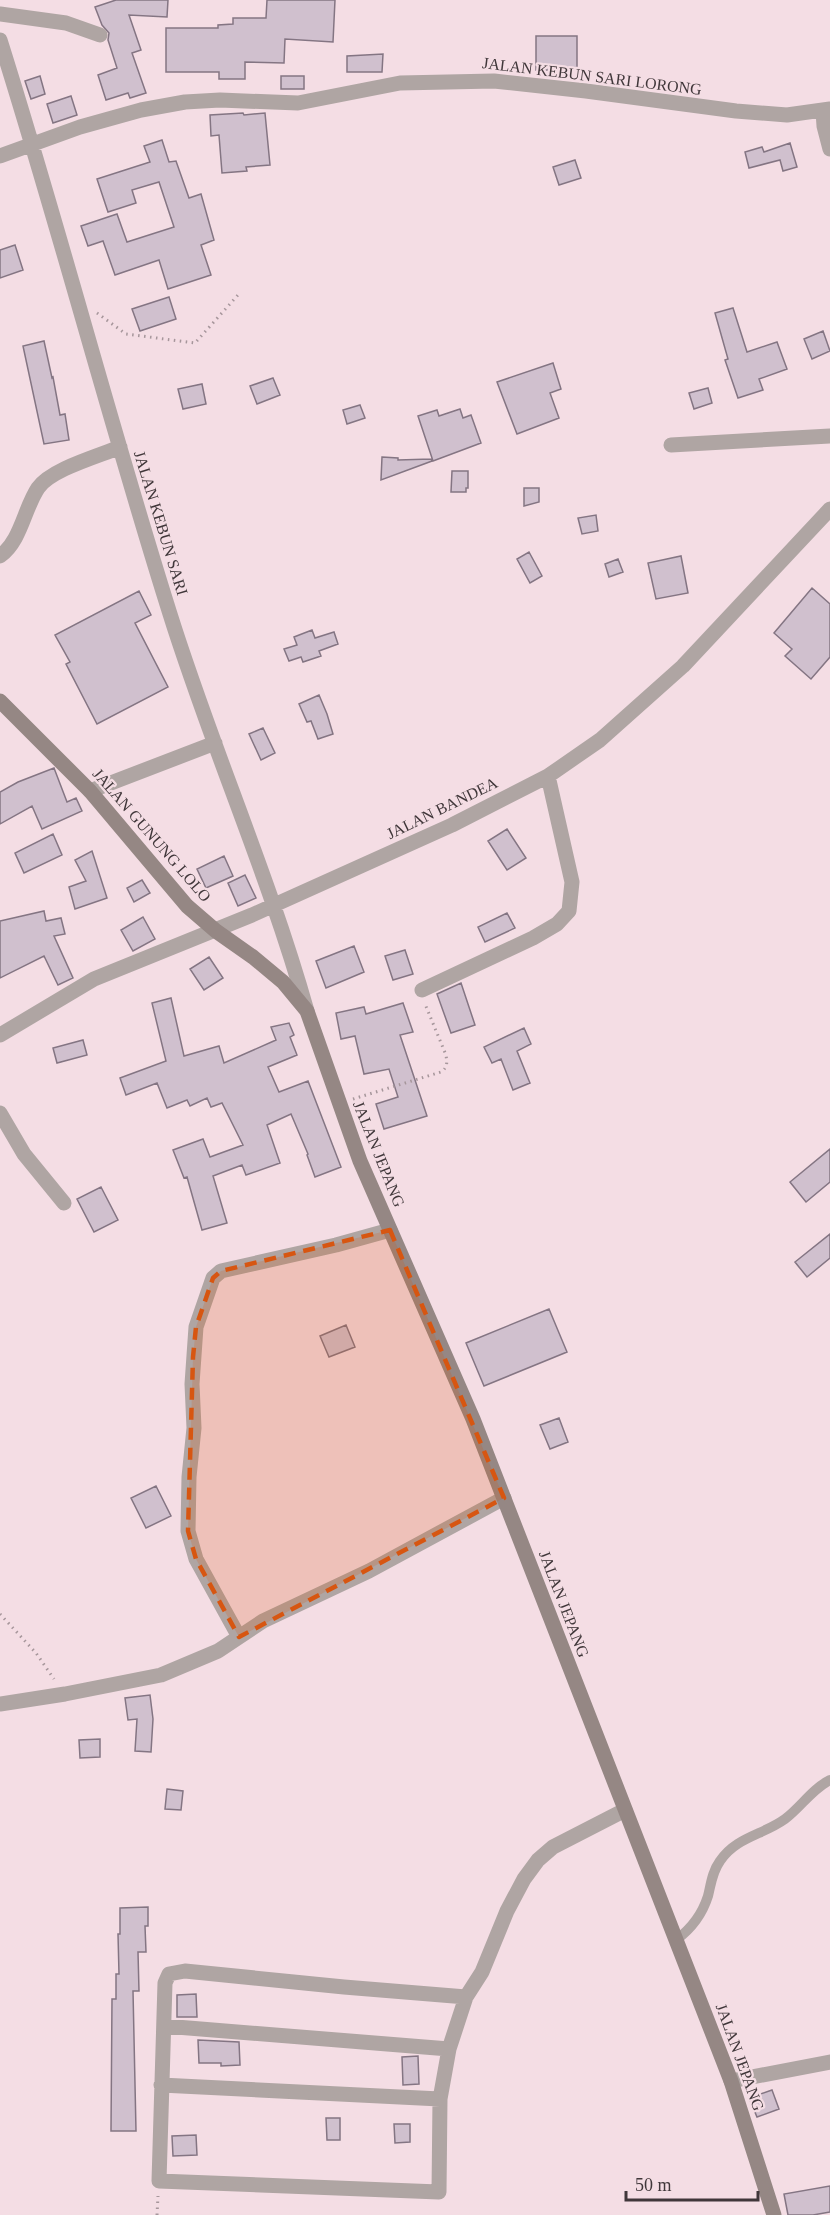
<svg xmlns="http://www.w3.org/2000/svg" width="830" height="2215" font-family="Georgia,serif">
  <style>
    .building { fill: #d0c0ce; stroke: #847583; stroke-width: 1.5 }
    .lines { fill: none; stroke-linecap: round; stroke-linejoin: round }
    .path { stroke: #a6969b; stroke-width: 3; stroke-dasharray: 1.5 4.5; stroke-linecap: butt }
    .lane { stroke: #afa5a3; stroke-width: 10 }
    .street { stroke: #afa5a3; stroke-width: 15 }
    .secondary { stroke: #958784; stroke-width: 15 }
    .marked { fill: #d75611; fill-opacity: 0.2; stroke: #d75611; stroke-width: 4.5; stroke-dasharray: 12 8; stroke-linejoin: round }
    .labels { text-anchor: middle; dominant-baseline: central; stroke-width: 4.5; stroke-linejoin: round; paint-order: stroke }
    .street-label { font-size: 16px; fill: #40373a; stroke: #f4dde4 }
  </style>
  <rect width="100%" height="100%" fill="#f4dde4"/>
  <path class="building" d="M116 0H168L167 17 129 15 141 50 132 53 146 93 130 98 128 93 106 100 98 75 117 68 108 40 109 33 102 25 95 7Z
    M267 0H335L333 42 285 39 284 63 245 62V79H219V72H166V28H218V25L233 24V18H266Z
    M536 36H577V70H536Z
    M383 54 382 72H347V56Z
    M40 76 45 94 31 99 25 81Z
    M281 76H304V89H281Z
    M71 96 77 115 53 123 47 104Z
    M243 113 244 115 265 113 270 165 246 167 247 171 222 173 219 135 211 136 210 115Z
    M162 140 169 162 176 161 189 198 201 194 214 240 201 245 211 275 168 289 159 260 115 275 103 241 88 246 81 226 117 214 127 242 174 227 159 182 132 190 136 203 108 212 97 179 150 162 144 146Z
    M790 143 797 167 783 171 780 160 749 168 745 152 762 147 764 152Z
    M575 160 581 178 559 185 553 167Z
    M15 245 23 270 0 278V250Z
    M169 297 176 319 140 331 132 309Z
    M733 308 747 352 777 342 787 369 759 379 763 390 738 398 725 360 728 359 715 313Z
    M823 331 830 351 812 359 804 339Z
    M44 341 52 378 53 377 60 415 65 414 69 440 44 444 23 346Z
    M553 363 561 389 550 393 559 418 517 434 497 382Z
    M273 378 280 395 257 404 250 386Z
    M202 384 206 404 183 409 178 389Z
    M708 388 712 403 694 409 689 393Z
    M360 405 365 418 347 424 343 410Z
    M460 409 463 418 471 415 481 443 433 461 418 416 437 410 439 416Z
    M382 457 398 458V460L431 459 432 461 381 480Z
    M452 471H468V488H466V492H451Z
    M524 488H539V502L524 506Z
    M596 515 598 531 582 534 578 518Z
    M529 552 542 576 530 583 517 559Z
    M681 556 688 593 656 599 648 563Z
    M618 559 623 572 609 577 605 564Z
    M812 588 830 604V657L811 679 785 656 792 649 774 633Z
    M139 591 151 615 135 623 168 687 97 724 66 664 70 662 55 635Z
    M312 630 315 638 334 632 338 644 319 651 321 656 303 662 301 657 289 661 284 649 297 645 294 637Z
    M319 695 327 714 333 734 318 739 311 721 307 722 299 704Z
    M263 728 275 753 261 760 249 734Z
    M54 768 67 802 76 798 82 811 42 829 32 806 0 824V792L18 782Z
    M507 829 526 858 507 870 488 841Z
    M53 834 62 855 24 873 15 853Z
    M92 851 107 898 75 909 69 887 86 881 75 860Z
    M224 856 233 876 206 888 197 869Z
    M245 875 256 898 238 906 228 883Z
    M142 880 150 893 134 902 127 888Z
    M44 911 46 921 61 918 65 934 54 936 73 978 58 985 44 956 0 978V921Z
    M507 913 515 928 485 942 478 927Z
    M143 917 155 939 133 951 121 930Z
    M354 946 364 972 326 988 316 961Z
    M405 950 413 974 393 980 385 956Z
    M209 957 223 978 204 990 190 969Z
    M461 983 475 1025 451 1033 437 994Z
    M171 998 184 1056 219 1046 224 1063 276 1040 271 1027 289 1023 294 1035 290 1037 297 1055 268 1067 279 1092 308 1081 341 1167 315 1177 307 1155 308 1154 291 1114 267 1125 280 1163 246 1175 242 1165 213 1176 227 1223 202 1230 187 1177 184 1178 173 1150 203 1139 210 1157 243 1145 222 1103 211 1107 207 1098 190 1106 187 1100 167 1108 157 1083 126 1095 120 1078 166 1061 152 1003Z
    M403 1003 413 1032 400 1035 427 1116 384 1129 376 1104 398 1097 389 1069 364 1074 355 1036 341 1039 336 1013 364 1007 366 1014Z
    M524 1028 531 1044 517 1051 530 1083 513 1090 501 1059 492 1063 484 1047Z
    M83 1040 87 1055 57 1063 53 1048Z
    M830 1149V1182L806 1202 790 1182Z
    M101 1187 118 1220 94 1232 77 1199Z
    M830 1234V1258L807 1277 795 1262Z
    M549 1309 567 1352 484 1386 466 1343Z
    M346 1325 355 1347 329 1357 320 1336Z
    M559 1418 568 1442 550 1449 540 1425Z
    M156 1486 171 1516 146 1528 131 1498Z
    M150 1695 153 1719 151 1752 135 1751 137 1719 128 1720 125 1698Z
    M100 1739V1757L80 1758 79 1740Z
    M167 1789 183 1791 181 1810 165 1809Z
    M148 1907V1926H145L146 1952H138L139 1991H133L136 2131H111L112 1999H116V1974H119L118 1934H120V1908Z
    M196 1994 197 2017H177V1995Z
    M198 2040 239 2042 240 2065 221 2066V2063H199Z
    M418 2056 419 2084 403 2085 402 2057Z
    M772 2090 779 2109 757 2117 749 2098Z
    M326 2118H340V2140H327Z
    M394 2124H410V2142L395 2143Z
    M196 2135 197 2155 173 2156 172 2136Z
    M830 2186V2212L813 2215H788L784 2194Z"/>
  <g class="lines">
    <path class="path" d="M97 313 126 334 195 343 238 295
      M353 1099 441 1072C448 1067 447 1063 446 1055L425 1004
      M0 1614 36 1653 54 1679
      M157 2215 158 2196"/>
    <path class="lane" d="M676 1940C691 1929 702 1915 708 1896 711 1884 712 1872 720 1861 736 1837 763 1835 785 1819 801 1807 812 1789 830 1780"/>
    <path class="street" d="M0 14 66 23 100 35
      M0 40C60 230 110 424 170 614 212 748 269 876 307 1011
      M823 111 824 126 830 149
      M0 156 80 127 141 110 185 102 220 100 298 103 400 83 494 81 586 91 736 111 787 115 830 109
      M671 445 830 436
      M0 556C21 541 24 509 38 488 51 469 99 456 120 447
      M90 791 215 743
      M422 990 533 938 557 924 569 911 572 882 548 776
      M0 1035 94 979 252 915 452 825 548 776 600 740 683 666 830 509
      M0 1113 24 1154 64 1203
      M390 1230 336 1245 221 1271 213 1278 196 1327 192 1384 194 1428 189 1477 188 1531 196 1559 239 1637 263 1621 369 1571 504 1498
      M0 1704 65 1694 161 1675 218 1651 239 1637
      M466 1997 344 1987 185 1971 169 1974 165 1983 159 2181 439 2192 440 2099 449 2049 466 1997 482 1972 507 1911 524 1879 538 1860 553 1847 625 1810
      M164 2026 449 2049
      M731 2081 830 2062
      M161 2085 440 2099"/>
    <path class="secondary" d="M0 701 90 791 187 906 216 931 253 957 283 982 307 1011 360 1161 473 1419 731 2081 774 2215"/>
  </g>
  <path class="marked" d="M390 1230 504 1498 239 1637 196 1559 188 1531 193 1357 196 1327 213 1278 221 1271Z"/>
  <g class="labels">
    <g class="street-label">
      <text transform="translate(592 76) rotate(7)">JALAN KEBUN SARI LORONG</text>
      <text transform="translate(161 523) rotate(73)">JALAN KEBUN SARI</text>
      <text transform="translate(442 808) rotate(-26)">JALAN BANDEA</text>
      <text transform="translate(152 835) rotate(49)">JALAN GUNUNG LOLO</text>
      <text transform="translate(379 1154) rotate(68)">JALAN JEPANG</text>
      <text transform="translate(564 1604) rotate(69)">JALAN JEPANG</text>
      <text transform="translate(740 2057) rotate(70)">JALAN JEPANG</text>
    </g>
  </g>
  <path d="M626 2191v9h132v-9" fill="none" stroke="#40373a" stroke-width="3"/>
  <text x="635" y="2191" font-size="18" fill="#40373a" stroke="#f4dde4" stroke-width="4.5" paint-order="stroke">50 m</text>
</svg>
